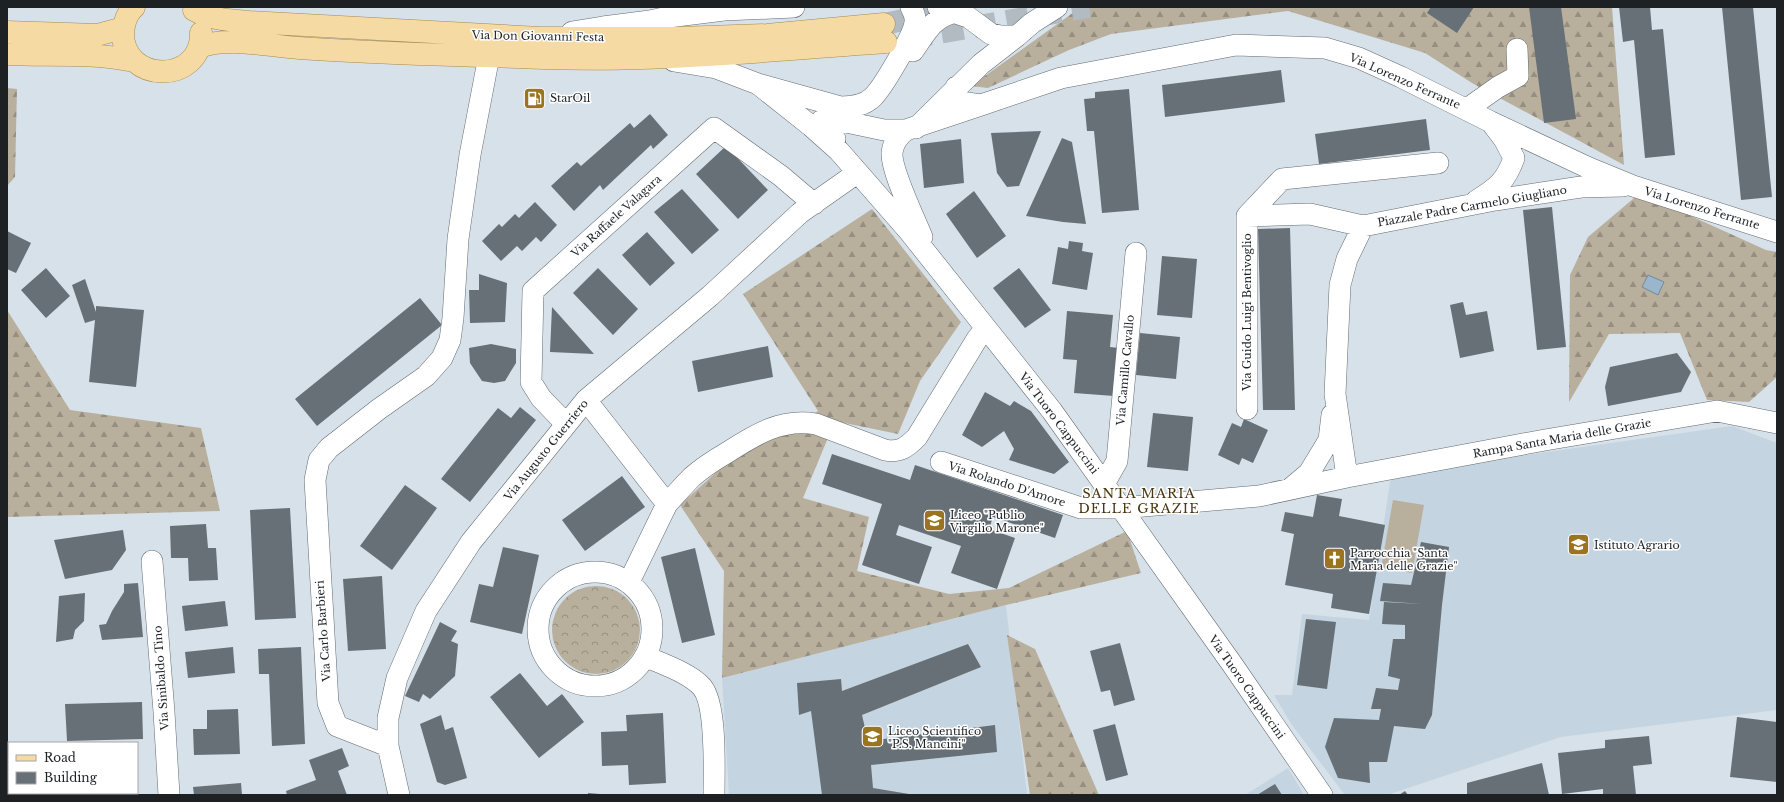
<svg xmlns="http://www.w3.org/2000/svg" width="1784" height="802" font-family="'Libre Baskerville',serif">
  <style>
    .built { fill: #c4d4e0 }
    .forest { fill: url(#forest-firs) }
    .park { fill: url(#park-crowns) }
    .pitch { fill: #b9af9d }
    .water { fill: #99b6cc; stroke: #74899a }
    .building { fill: #677076 }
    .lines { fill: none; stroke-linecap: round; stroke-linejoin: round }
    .major-tunnel { stroke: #b2bbc2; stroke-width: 22; stroke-dasharray: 22 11; stroke-linecap: butt }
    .minor-casing { stroke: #636b72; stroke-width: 22 }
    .major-casing { stroke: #a68a50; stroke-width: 23 }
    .minor { stroke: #fff; stroke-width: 21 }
    .major { stroke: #f5daa4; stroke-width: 22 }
    .labels { text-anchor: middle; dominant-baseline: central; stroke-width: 3; stroke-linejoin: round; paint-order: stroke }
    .street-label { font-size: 11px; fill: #1d2124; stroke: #fff }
    .poi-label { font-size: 11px; fill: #1d2124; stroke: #fff; text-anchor: start }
    .quarter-label { font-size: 13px; letter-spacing: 1px; fill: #493710; stroke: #fff }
  </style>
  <defs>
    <pattern id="forest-firs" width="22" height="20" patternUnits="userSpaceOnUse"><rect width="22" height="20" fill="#b9af9d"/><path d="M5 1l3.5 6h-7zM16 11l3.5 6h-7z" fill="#968e80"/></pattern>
    <pattern id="park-crowns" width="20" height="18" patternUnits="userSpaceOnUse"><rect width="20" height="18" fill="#b9af9d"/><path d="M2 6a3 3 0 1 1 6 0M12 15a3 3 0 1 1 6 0" fill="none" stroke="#968e80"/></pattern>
  </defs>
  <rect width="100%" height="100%" fill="#d7e1e9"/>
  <path class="built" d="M1732 426 1777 443V710L1561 737 1387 795H1345L1292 725 1274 695H1292L1302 614 1369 620 1391 476 1475 462Z
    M1006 605 1027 795H729L722 678Z
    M1288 768 1304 795H1245Z"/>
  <path class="forest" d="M1081 7H1612L1624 165 1472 83 1425 53 1288 11 1111 34 1069 50 988 88 971 86Z
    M7 88 17 89 15 177 7 186Z
    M1640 193 1766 250 1777 252V377L1749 402 1707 400 1680 333 1609 334 1569 402 1570 275 1588 237Z
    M872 209 961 322 920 381 898 434 835 421 803 498 869 517 857 571 949 594 1009 588 1127 531 1141 573 1006 605 722 678 724 571 680 505 733 457 818 411 743 294Z
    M7 310 70 410 201 428 220 511 7 517Z
    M1007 635 1035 649 1099 795H1030Z"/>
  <path class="park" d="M552 630a44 44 0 1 1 88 0a44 44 0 1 1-88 0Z"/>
  <path class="pitch" d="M1393 500 1424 505 1412 573 1381 568Z"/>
  <path class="water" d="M1648 275 1664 282 1658 295 1642 287Z"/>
  <path class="building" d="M1431 7H1474L1457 33 1427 13Z
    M1529 7H1561L1576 119 1544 123Z
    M1619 7H1650L1652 30 1663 29 1675 155 1645 158 1634 40 1623 42Z
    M1722 7H1753L1772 197 1741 200Z
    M1281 70 1285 102 1165 117 1162 85Z
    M1129 89 1139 210 1102 213 1094 131H1087L1084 99 1095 98V92Z
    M650 114 668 135 653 149 651 145 603 190 600 185 574 211 551 186 577 162 581 166 630 123 634 128Z
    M1426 119 1430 150 1319 164 1315 134Z
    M1041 131 1019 186 1007 187 997 173 991 133Z
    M1062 138 1072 142 1086 224 1063 222 1026 216Z
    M961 139 964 183 924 188 920 144Z
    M726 146 768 190 738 219 696 174Z
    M682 189 719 230 692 254 654 212Z
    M974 191 1006 236 977 258 946 214Z
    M535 202 557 225 541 242 536 237 522 251 517 246 501 261 482 241 499 224 502 227 515 214 519 218Z
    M1552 207 1566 347 1537 350 1523 210Z
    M1290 228 1295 410H1263L1258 229Z
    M7 231 31 243 16 273 7 269Z
    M647 232 675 263 650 286 622 255Z
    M1069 241 1083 243 1082 251 1093 253 1087 290 1052 284 1058 247 1068 249Z
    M1162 256 1197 259 1192 318 1157 315Z
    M46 268 70 296 46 318 21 290Z
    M598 268 638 309 613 335 573 293Z
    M1019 268 1051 310 1025 328 993 288Z
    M479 274 507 283 505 322 470 323 469 290H479Z
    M85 279 96 312V306L144 310 136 387 89 382 95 320 85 323 72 285Z
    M420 298 442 325 317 426 295 399Z
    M1463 302 1466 315 1487 311 1494 351 1460 358 1450 305Z
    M552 307 594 354 550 352Z
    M1067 311 1113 315 1110 347 1119 348 1114 396 1074 393 1077 360 1063 359Z
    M1140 333 1180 337 1176 379 1136 375Z
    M491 344 516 349V363L511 371 505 381 494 383 482 381 470 363 469 348Z
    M768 346 773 377 698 392 692 361Z
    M1677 353 1691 372 1681 392 1608 406 1605 387 1610 367Z
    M985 392 1010 406 1014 401 1031 411 1069 462 1054 474 1009 460 1014 449 1004 431 982 447 962 435Z
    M520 407 536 420 470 502 441 479 498 408 511 418Z
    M1153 413 1193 417 1188 471 1147 467Z
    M1244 419 1268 430 1253 463 1242 458 1239 465 1218 455 1232 423 1241 427Z
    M832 454 910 480 915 465 1063 515 1055 538 993 517 989 529 1015 538 997 589 951 573 961 546 899 525 896 535 932 547 919 584 862 565 882 504 822 484Z
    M622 476 645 507 585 551 562 520Z
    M405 485 437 508 392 570 360 546Z
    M1317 495 1342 499 1339 516 1385 525 1369 614 1331 608 1333 594 1285 585 1294 534 1281 531 1285 512 1313 517Z
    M290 508 296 618 255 620 250 510Z
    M206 524 208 548H216L218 580 189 581 188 558H171L170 526Z
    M123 530 126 550 112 570 65 579 54 540Z
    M1421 542 1449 547 1442 605 1432 715 1425 729 1394 726 1387 762H1369L1370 783 1338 778 1325 747 1334 718 1379 720 1381 709H1371L1376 688 1398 690 1400 679 1388 676 1393 639H1405V625L1382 624 1384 602 1422 604 1380 601 1383 583 1411 585Z
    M503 547 539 555 522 634 470 622 479 584 493 587Z
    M695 548 715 635 682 643 661 557Z
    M382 576 386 649 348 651 343 579Z
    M138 583 143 637 102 640 99 625 106 624 112 611 124 592V584Z
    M85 593 84 621 75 630 73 639 56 642 59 596Z
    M225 601 228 626 185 631 182 606Z
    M1306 619 1336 622 1327 689 1297 685Z
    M440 622 457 631 451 641 458 644 455 676 430 699 423 694 419 702 405 696Z
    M1120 643 1135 700 1114 706 1110 690 1101 692 1090 651Z
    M968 644 981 667 862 715 868 741 995 725 997 752 871 765 873 788 915 795H822L811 711 799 715 797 683 841 679 842 691Z
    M233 647 235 673 188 678 185 652Z
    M301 647 305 744 272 746 269 674H259L258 649Z
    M520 673 547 706 562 694 584 722 539 758 490 697Z
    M142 702 143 739 67 741 65 704Z
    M238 709 240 754 194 755 193 729H207V710Z
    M663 713 666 783 629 785 628 765 602 766 601 732 627 731 626 715Z
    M441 715 445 730 453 727 467 778 445 785 437 782 420 724Z
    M1737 717 1777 722V782L1730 777Z
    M1115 724 1128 775 1106 781 1093 730Z
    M1649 736 1652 764 1633 766 1636 795H1603V789L1562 794 1558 753 1605 748V740Z
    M342 748 349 766 338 771 347 795H287L286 791 316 780 309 760Z
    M1542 763 1549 795H1467V783Z
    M9 776V793H33V795H7V777Z
    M241 783 242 795H194L193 787Z
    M1275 784 1282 795H1257Z
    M1405 791 1408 795H1399Z
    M588 793 600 794V795H588Z"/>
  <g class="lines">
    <path class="major-tunnel" d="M884 24 956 9
      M909 38 1089 7"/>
    <defs>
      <path id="minor" d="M572 32 603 27 650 21 668 17 724 10 794 7
        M1017 36 1032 23 1057 7
        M913 51C926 33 933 16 957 12
        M674 61 716 68 758 84 841 107C852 107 864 106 873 97 883 87 914 35 915 22 916 16 913 12 911 7
        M758 84 811 126 839 151 908 230 986 328 1052 411 1232 664 1322 795
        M956 87 957 97 959 100 963 102 981 105 1061 78 1236 45 1325 48 1359 58 1401 77 1491 122 1589 168 1633 186 1777 232
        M1467 109 1498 87 1518 76 1517 49
        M916 128 981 64 1017 36H1001L991 34 968 17 938 7
        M906 130C898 136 893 143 892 153 891 171 915 219 922 237
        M835 139 821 124 822 120 827 118 884 130H906L981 105
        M1476 201C1497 188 1506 181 1514 158L1504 139 1491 122
        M1247 216 1282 179 1438 163
        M586 400 667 504 629 582
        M1247 409V216L1310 214 1363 226
        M566 424 541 398 531 382 533 291 714 128 781 176 814 204
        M941 462 1081 508H1121L1259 496 1347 477 1545 440 1717 411 1777 423
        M1347 477 1335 394 1340 285 1347 259 1363 226 1495 200 1581 187 1623 186
        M1104 484 1117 461 1136 253
        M1290 489 1309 473 1329 440 1332 415
        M667 504C675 495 683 486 692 477 702 468 716 459 728 452 756 434 782 418 816 424L885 450C900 453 907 447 917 437L977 339 986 328
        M152 561 164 712 169 795
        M538 629a57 57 0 1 1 114 0a57 57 0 1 1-114 0Z
        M645 656C662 664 690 673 702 687 717 705 714 770 714 795
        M388 746 337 726 328 703 315 480 319 460 329 448 379 409 426 376 442 358 450 340 453 318 458 239 470 155 489 56
        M399 795 388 746V718L397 678 426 611 471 542 586 400 710 296 800 213 857 173"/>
      <path id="major" d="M134 7C127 13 124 23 123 32 122 84 202 85 201 33
        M194 10C212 20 229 20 249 22L540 38H678L767 35 884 24
        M7 32 97 35 123 28
        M199 47C227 36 269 46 299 48 380 54 463 55 544 58 658 62 772 50 886 42
        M7 54C49 56 92 52 134 61"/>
    </defs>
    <use href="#minor" class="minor-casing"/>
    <use href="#major" class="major-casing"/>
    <use href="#minor" class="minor"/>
    <use href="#major" class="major"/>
  </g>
  <defs>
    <symbol id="fuel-square" viewBox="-11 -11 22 22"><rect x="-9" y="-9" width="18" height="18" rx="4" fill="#9a741f" stroke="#fff"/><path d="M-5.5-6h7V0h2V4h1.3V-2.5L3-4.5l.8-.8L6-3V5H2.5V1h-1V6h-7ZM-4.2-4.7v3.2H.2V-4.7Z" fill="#fff"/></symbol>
    <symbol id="school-square" viewBox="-11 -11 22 22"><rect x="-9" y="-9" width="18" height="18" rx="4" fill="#9a741f" stroke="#fff"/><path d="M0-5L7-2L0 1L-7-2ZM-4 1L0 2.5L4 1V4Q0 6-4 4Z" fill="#fff"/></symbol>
    <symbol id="church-square" viewBox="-11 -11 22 22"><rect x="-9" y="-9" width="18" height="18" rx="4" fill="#9a741f" stroke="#fff"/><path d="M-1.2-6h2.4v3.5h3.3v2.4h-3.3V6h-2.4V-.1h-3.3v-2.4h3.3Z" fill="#fff"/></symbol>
  </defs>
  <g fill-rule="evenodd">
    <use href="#fuel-square" x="522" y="86" width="25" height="25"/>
    <use href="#school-square" x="922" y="508" width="25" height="25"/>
    <use href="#school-square" x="1566" y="532" width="25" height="25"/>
    <use href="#church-square" x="1322" y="546" width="25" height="25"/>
    <use href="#school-square" x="860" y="724" width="25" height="25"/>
  </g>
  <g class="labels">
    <g class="street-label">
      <text transform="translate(538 36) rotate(1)">Via Don Giovanni Festa</text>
      <text transform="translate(1405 81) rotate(24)">Via Lorenzo Ferrante</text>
      <text transform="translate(1472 206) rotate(-10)">Piazzale Padre Carmelo Giugliano</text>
      <text transform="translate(1702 208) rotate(17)">Via Lorenzo Ferrante</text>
      <text transform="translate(616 216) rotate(-42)">Via Raffaele Valagara</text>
      <text transform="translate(1247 312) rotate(-90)">Via Guido Luigi Bentivoglio</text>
      <text transform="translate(1125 370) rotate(-85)">Via Camillo Cavallo</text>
      <text transform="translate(1059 423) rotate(53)">Via Tuoro Cappuccini</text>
      <text transform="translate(1562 438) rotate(-10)">Rampa Santa Maria delle Grazie</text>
      <text transform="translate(546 450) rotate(-51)">Via Augusto Guerriero</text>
      <text transform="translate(1007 484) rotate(18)">Via Rolando D'Amore</text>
      <text transform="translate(323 631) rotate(-94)">Via Carlo Barbieri</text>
      <text transform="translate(161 678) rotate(-94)">Via Sinibaldo Tino</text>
      <text transform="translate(1247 687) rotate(55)">Via Tuoro Cappuccini</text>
    </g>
    <g class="poi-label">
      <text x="550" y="98">StarOil</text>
      <text x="950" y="515">Liceo "Publio<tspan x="950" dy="13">Virgilio Marone"</tspan></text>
      <text x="1594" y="545">Istituto Agrario</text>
      <text x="1350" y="553">Parrocchia "Santa<tspan x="1350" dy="13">Maria delle Grazie"</tspan></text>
      <text x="888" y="731">Liceo Scientifico<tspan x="888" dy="13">"P.S. Mancini"</tspan></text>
    </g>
    <g class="quarter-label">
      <text x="1139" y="493">SANTA MARIA<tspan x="1139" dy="15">DELLE GRAZIE</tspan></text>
    </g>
  </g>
  <rect width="1784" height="802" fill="none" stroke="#1d2124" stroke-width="16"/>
  <rect x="8" y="742" width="130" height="52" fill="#ffffff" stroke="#a5a6a7"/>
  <rect x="16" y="755" width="20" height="6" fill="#f5daa4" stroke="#a5a6a7"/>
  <text x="44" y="762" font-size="12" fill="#1d2124">Road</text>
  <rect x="16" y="772" width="20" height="12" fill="#677076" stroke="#a5a6a7"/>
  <text x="44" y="782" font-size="12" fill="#1d2124">Building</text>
</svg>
